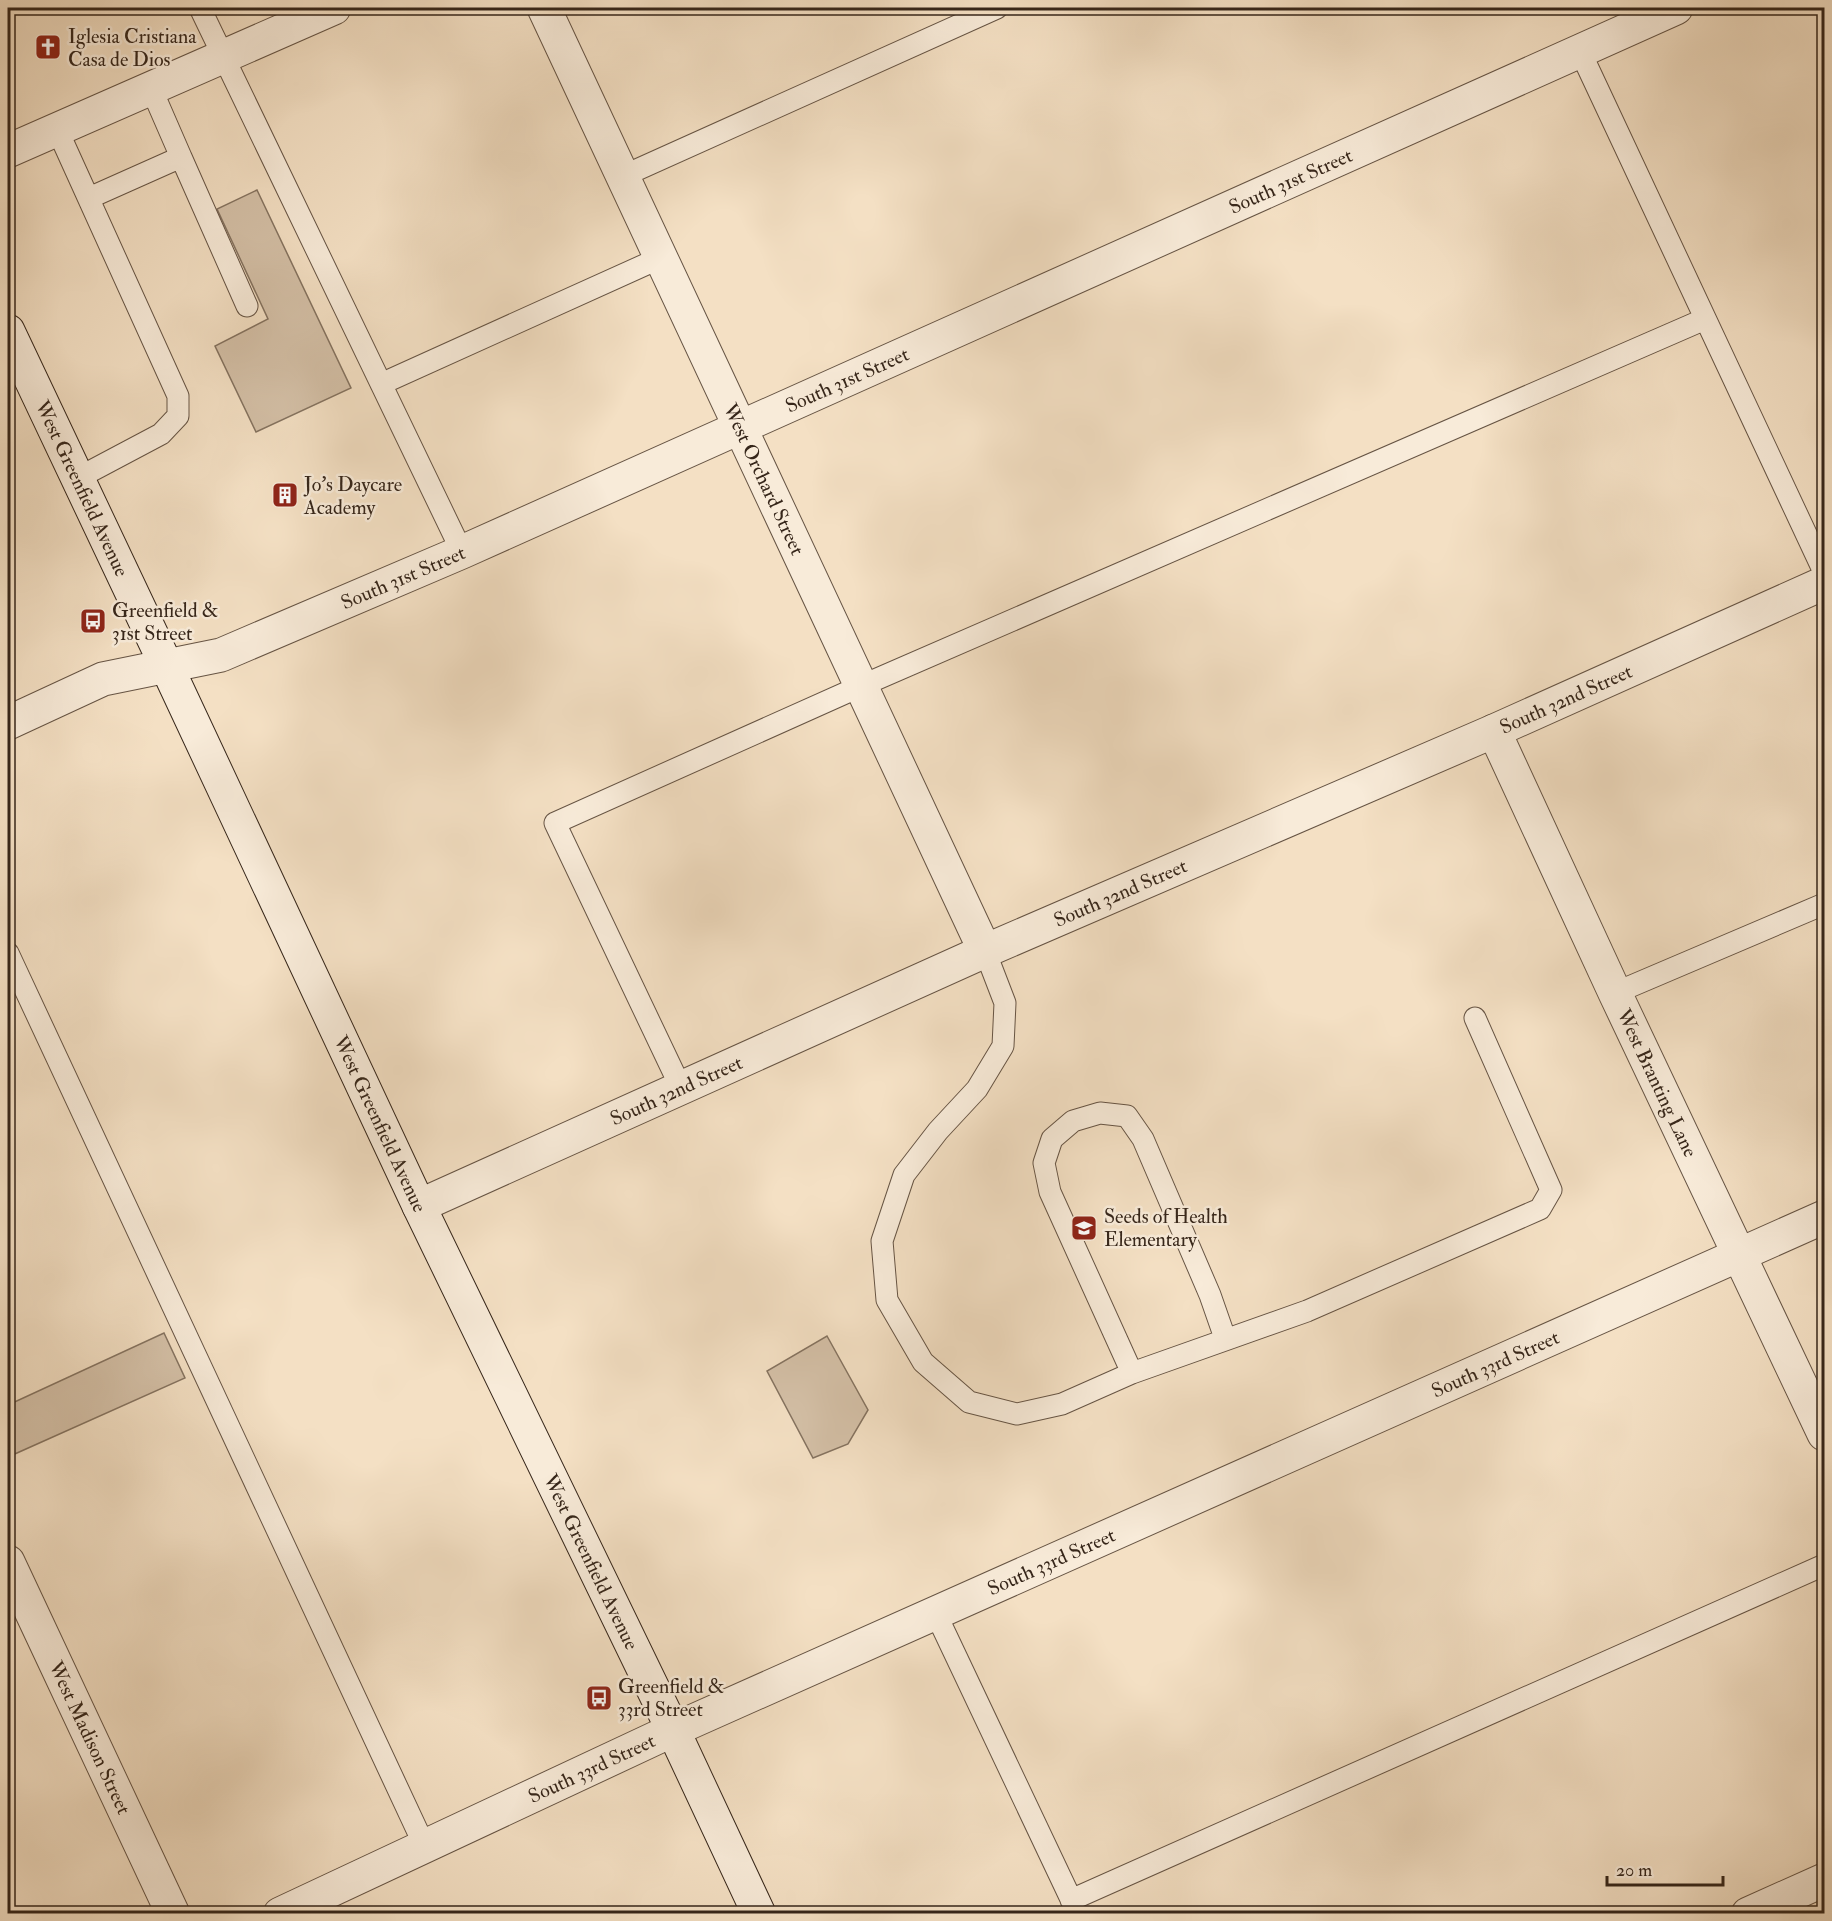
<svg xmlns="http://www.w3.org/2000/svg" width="1832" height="1921" font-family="'IM FELL Double Pica',serif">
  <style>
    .green { fill: #d4c0a7; stroke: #857360; stroke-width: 1.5 }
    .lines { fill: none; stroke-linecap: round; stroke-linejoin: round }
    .service-casing { stroke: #665444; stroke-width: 23 }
    .minor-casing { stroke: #665444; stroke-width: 35 }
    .secondary-casing { stroke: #36261a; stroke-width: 35 }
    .service { stroke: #f8ebd9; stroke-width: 21 }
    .minor { stroke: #f8ebd9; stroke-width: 33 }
    .secondary { stroke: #f8ebd9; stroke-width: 33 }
    .labels { text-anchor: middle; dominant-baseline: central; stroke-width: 5; stroke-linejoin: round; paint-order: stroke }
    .poi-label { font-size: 20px; fill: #36261a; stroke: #f8ebd9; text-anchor: start }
    .street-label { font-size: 20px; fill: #36261a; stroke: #f8ebd9 }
  </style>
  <rect width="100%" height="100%" fill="#f4e0c4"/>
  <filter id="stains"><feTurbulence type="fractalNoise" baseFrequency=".00333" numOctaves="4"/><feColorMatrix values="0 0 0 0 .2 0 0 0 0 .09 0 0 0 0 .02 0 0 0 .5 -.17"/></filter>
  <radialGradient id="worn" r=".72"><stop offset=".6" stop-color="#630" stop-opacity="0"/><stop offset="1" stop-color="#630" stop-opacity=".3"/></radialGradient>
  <path class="green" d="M257 190 351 388 256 432 215 346 268 319 217 209Z
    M164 1333 185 1378 8 1457V1405Z
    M827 1336 868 1410 848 1444 813 1458 767 1371Z"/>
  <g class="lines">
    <defs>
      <path id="service" d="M200 8 462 552
        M1580 51 1824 572
        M57 129 178 396V416L161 434 78 478
        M181 157 247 306
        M621 177 997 8
        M89 198 181 157 151 88
        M381 384 660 258
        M985 951 1005 1003 1003 1046 977 1089 938 1131 904 1175 882 1241 887 1300 923 1362 969 1402 1017 1414 1062 1404 1132 1373 1307 1311 1540 1209 1551 1190 1475 1018
        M8 953 425 1847
        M1615 993 1824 904
        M681 1088 555 823 861 686 1705 319
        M1132 1373 1050 1192 1044 1163 1052 1139 1073 1121 1100 1113 1127 1116 1143 1139 1210 1295 1225 1338
        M936 1614 1078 1914
        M1071 1900 1824 1565"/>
      <g id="minor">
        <path id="s1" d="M544 8 985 951"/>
        <path d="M8 151 334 8"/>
        <path id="s2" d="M8 723 103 679 221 655 462 552 1676 8"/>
        <path id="s3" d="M1494 731 1615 993 1824 1434"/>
        <path id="s4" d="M419 1206 985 951 1494 731 1824 583"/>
        <path id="s5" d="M8 1562 173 1914"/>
        <path id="s6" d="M280 1914 673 1730 1824 1217"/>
        <path d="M1748 1914 1824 1880"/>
      </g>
      <g id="secondary">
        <path id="s7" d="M8 331 166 665 419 1206 673 1730 759 1914"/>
      </g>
    </defs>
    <use href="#service" class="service-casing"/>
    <use href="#minor" class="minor-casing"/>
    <use href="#secondary" class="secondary-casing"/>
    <use href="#service" class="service"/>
    <use href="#minor" class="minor"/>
    <use href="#secondary" class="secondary"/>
  </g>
  <defs>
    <symbol id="church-square" viewBox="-11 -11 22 22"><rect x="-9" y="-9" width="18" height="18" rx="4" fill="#8f2418" stroke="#f8ebd9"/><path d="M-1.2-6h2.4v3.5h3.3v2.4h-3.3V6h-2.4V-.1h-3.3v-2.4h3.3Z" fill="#fff"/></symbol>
    <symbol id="building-square" viewBox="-11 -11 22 22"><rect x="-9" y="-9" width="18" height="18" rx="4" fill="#8f2418" stroke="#f8ebd9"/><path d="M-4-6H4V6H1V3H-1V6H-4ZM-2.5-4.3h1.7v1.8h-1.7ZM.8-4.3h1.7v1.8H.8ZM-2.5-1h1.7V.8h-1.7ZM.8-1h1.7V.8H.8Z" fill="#fff"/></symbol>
    <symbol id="bus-square" viewBox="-11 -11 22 22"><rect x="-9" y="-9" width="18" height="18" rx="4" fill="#8f2418" stroke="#f8ebd9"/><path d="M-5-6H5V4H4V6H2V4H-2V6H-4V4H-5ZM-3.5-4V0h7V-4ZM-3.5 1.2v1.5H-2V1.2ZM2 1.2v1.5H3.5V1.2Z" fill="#fff"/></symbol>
    <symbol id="school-square" viewBox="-11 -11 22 22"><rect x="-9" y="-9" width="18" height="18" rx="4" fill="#8f2418" stroke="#f8ebd9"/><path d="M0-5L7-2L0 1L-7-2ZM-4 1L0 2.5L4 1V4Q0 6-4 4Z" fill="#fff"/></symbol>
  </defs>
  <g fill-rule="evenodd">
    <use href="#church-square" x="33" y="32" width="30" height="30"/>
    <use href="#building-square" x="270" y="480" width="30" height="30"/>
    <use href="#bus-square" x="78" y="606" width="30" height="30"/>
    <use href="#school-square" x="1069" y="1213" width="30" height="30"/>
    <use href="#bus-square" x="584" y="1683" width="30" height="30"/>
  </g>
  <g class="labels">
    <g class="poi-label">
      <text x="68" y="36">Iglesia Cristiana<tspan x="68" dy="23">Casa de Dios</tspan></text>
      <text x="304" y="484">Jo's Daycare<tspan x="304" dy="23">Academy</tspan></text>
      <text x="112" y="610">Greenfield &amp;<tspan x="112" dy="23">31st Street</tspan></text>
      <text x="1104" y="1216">Seeds of Health<tspan x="1104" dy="23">Elementary</tspan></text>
      <text x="618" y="1686">Greenfield &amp;<tspan x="618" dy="23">33rd Street</tspan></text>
    </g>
    <g class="street-label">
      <text stroke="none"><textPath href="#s2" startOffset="1395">South 31st Street</textPath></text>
      <text stroke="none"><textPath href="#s2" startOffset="909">South 31st Street</textPath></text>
      <text stroke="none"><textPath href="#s1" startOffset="520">West Orchard Street</textPath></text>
      <text stroke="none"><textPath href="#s7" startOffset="174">West Greenfield Avenue</textPath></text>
      <text stroke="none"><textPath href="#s2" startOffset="423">South 31st Street</textPath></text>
      <text stroke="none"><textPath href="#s4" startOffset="1254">South 32nd Street</textPath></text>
      <text stroke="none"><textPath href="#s4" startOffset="768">South 32nd Street</textPath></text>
      <text stroke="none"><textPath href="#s3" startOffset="388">West Branting Lane</textPath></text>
      <text stroke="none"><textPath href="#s4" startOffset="282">South 32nd Street</textPath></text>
      <text stroke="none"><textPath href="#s7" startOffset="876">West Greenfield Avenue</textPath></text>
      <text stroke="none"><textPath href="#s6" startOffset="1334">South 33rd Street</textPath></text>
      <text stroke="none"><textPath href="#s7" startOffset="1362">West Greenfield Avenue</textPath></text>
      <text stroke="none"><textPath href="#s6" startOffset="848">South 33rd Street</textPath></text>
      <text stroke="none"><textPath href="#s5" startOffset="194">West Madison Street</textPath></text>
      <text stroke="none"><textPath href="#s6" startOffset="344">South 33rd Street</textPath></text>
    </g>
  </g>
  <rect width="1832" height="1921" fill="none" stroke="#f4e0c4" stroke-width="30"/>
  <rect x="9" y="9" width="1814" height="1903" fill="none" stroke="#36261a" stroke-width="3"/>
  <rect x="15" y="15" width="1802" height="1891" fill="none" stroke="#36261a" stroke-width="1.5"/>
  <path d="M1607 1876v9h116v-9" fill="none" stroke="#36261a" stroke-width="3"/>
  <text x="1616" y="1876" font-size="18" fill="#36261a" stroke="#f8ebd9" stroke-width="4.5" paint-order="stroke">20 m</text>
  <rect width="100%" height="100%" filter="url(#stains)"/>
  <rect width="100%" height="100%" fill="url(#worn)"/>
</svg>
